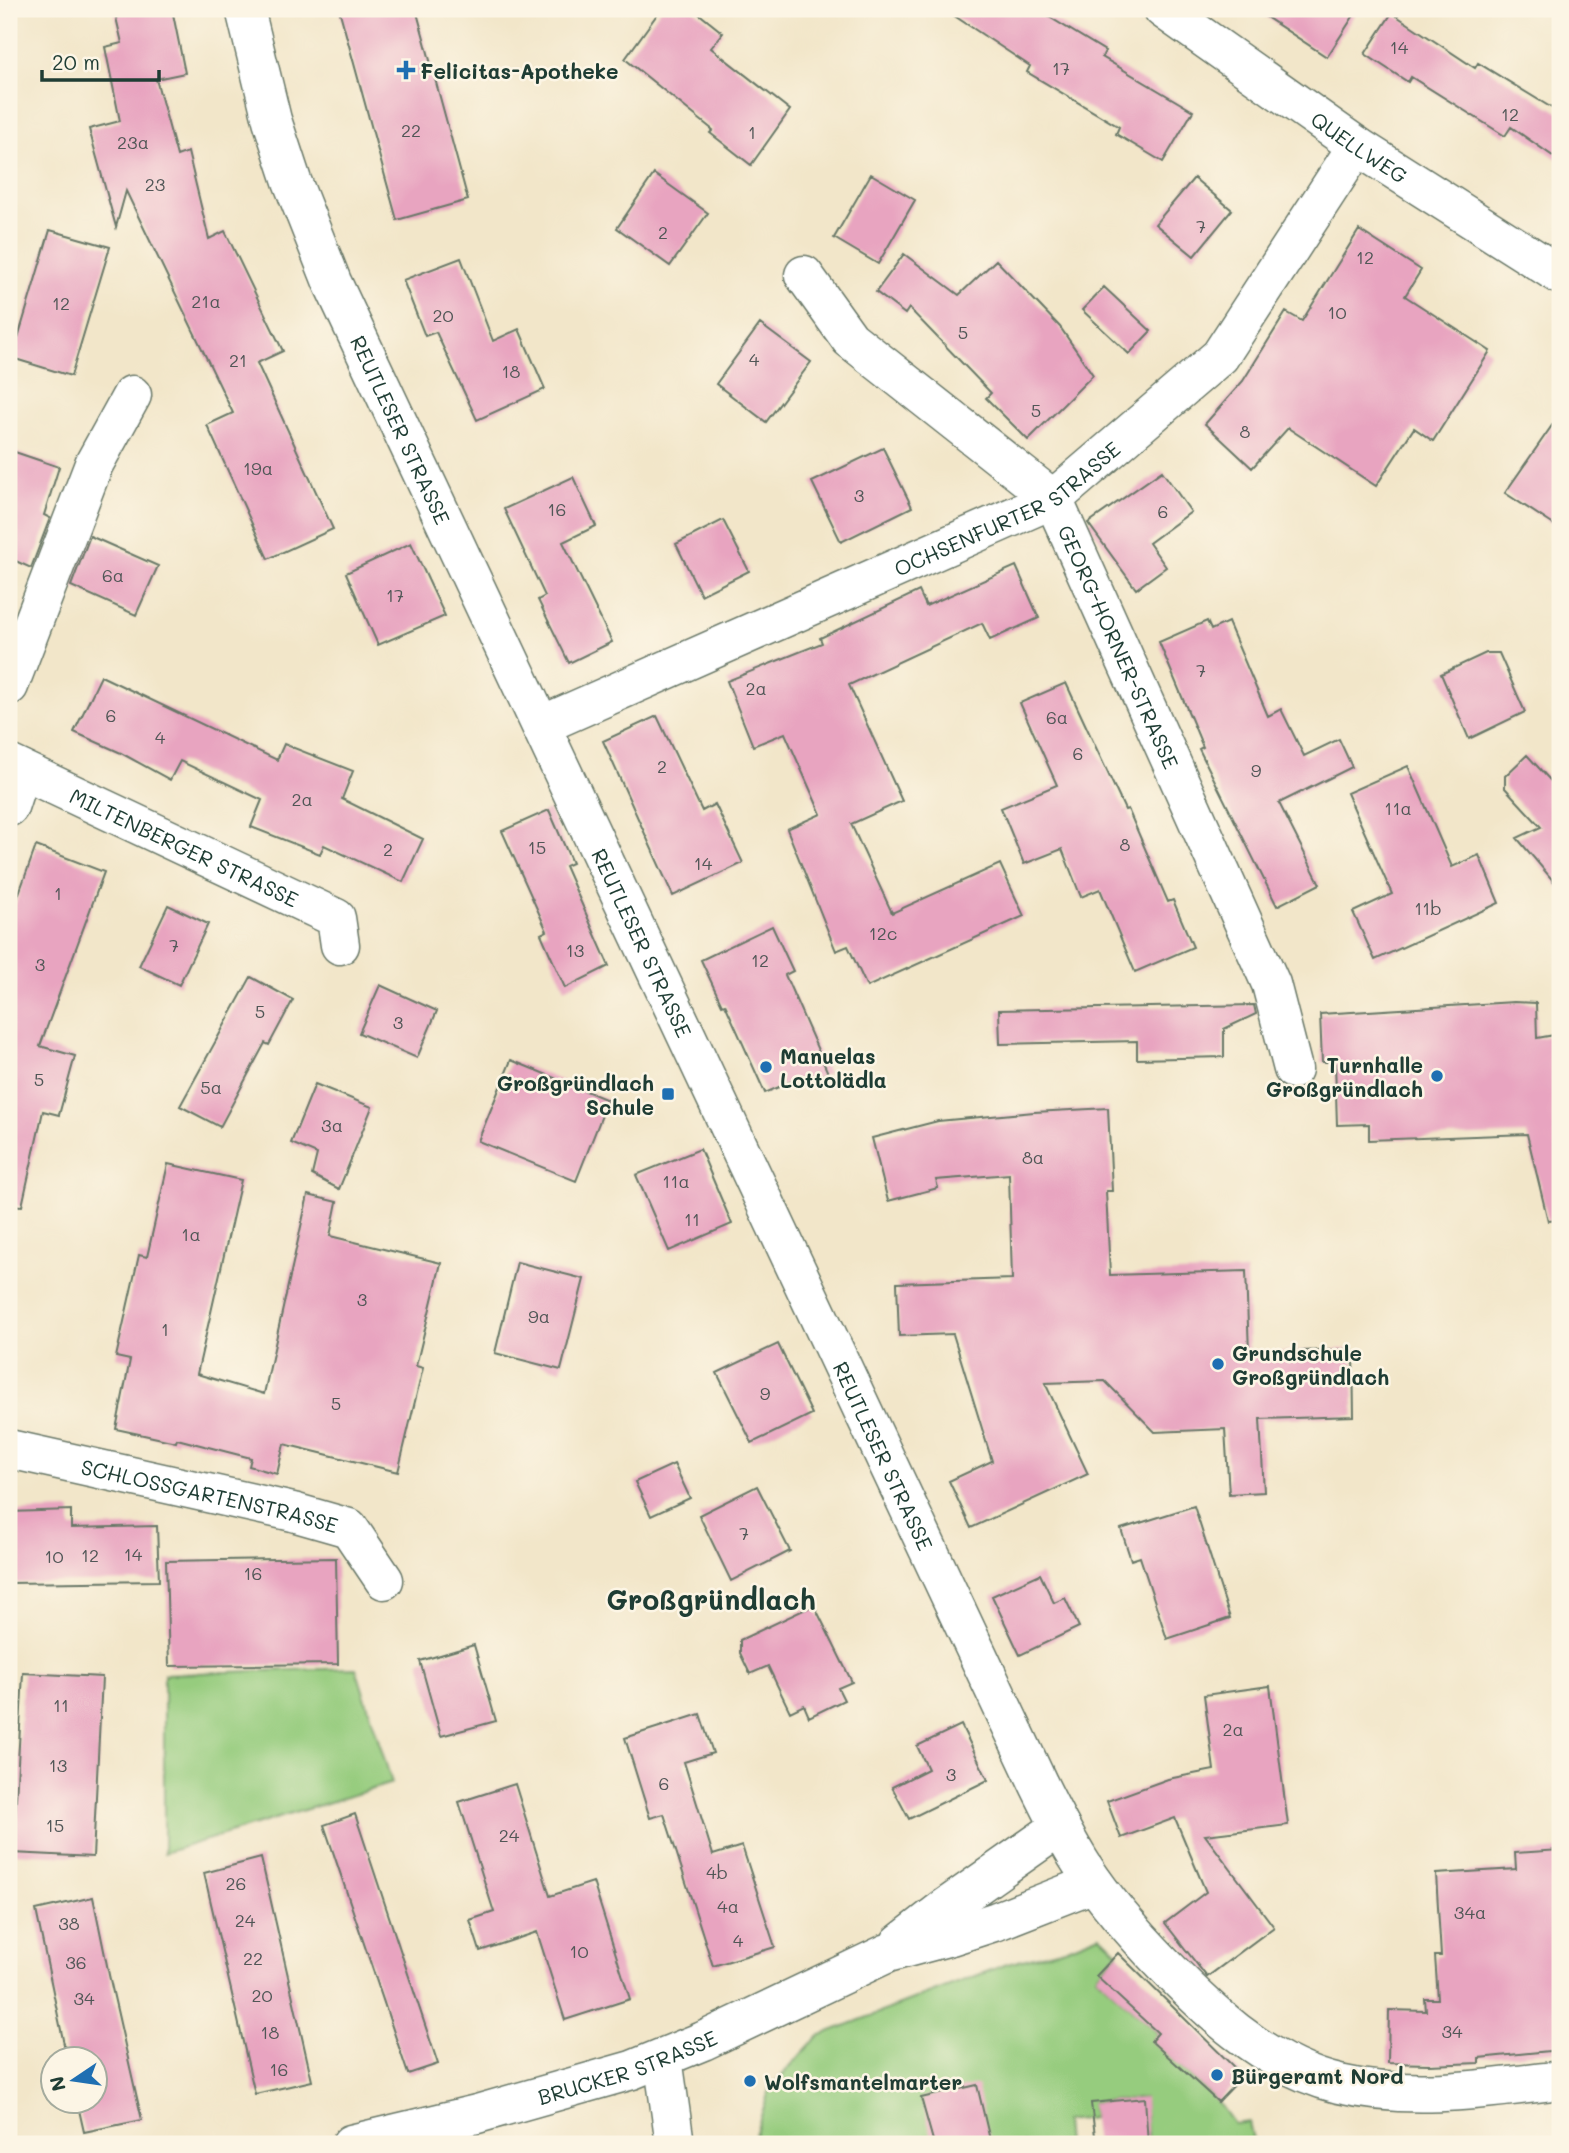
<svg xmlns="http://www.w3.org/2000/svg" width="1569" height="2153" font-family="Mali,sans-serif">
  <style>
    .green { fill: #96cc7e; stroke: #5a8459; stroke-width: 2 }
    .building { fill: #e8a4c0 }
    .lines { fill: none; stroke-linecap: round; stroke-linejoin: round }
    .street-casing { stroke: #697868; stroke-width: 41 }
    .secondary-casing { stroke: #697868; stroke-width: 41 }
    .street { stroke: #fff; stroke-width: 38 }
    .secondary { stroke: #fff; stroke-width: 38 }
    .poi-dot { fill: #1f6fb2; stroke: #fcf5e5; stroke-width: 2.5 }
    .labels { text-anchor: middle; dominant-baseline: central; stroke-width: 5; stroke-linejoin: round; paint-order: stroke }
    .number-label { font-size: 18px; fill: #515757 }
    .poi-label { font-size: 21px; font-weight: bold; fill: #1f3d34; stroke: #fcf5e5; text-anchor: start }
    .street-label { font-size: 21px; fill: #1f3d34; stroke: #fcf5e5 }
    .district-label { font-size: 28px; font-weight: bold; fill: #1f3d34; stroke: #fcf5e5 }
  </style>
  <rect width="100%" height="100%" fill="#fcf5e5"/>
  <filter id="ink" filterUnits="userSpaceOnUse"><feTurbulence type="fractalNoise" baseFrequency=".0143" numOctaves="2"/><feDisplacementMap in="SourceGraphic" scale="14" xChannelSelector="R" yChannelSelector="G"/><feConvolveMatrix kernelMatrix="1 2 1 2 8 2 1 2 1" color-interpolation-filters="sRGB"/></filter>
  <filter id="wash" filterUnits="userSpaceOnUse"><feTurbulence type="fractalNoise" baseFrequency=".00686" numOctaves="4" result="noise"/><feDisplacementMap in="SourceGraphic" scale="28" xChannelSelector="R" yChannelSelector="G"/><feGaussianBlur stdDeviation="1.57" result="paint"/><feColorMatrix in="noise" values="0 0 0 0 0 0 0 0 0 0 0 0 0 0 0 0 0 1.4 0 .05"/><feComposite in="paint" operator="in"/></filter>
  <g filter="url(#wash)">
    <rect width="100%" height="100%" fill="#f2e6c9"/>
    <path class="green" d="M356 1668 392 1783 164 1853V1674Z
      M1100 1935 1118 1952 1096 1976 1158 2033 1152 2041 1218 2102 1234 2124 1249 2122 1254 2144H1148L1144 2098 1092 2103 1093 2118 1064 2121 1066 2144H752L770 2088 818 2036 1007 1964 1065 1949Z"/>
    <g id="blocks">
      <path class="building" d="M114 9H172L185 73 156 79 177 156 188 152 209 239 225 231 283 351 257 363 333 529 268 559 207 425 233 413 126 191 116 227 89 129 120 121 105 47 122 43Z
        M339 9H416L468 200 397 220Z
        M661 9H693L723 33 711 48 790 110 751 165 710 133 713 130 625 59Z
        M944 9H1036L1105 51 1102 57 1193 111 1163 162 1116 134 1119 127 1027 72 1030 66Z
        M1254 9H1358L1327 57Z
        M1392 13 1475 68 1478 63 1560 113V161L1511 127 1505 136 1411 77 1408 82 1365 54Z
        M654 174 708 213 670 266 617 228Z
        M871 174 915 200 878 264 834 238Z
        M1194 178 1232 210 1194 256 1155 224Z
        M50 230 110 247 71 376 12 358Z
        M1359 230 1421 270 1405 296 1490 351 1433 441 1414 428 1376 486 1288 428 1252 468 1205 424 1243 381 1286 312 1302 321Z
        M904 254 959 295 996 260 1060 327 1093 375 1028 440 986 398 991 393 909 308 905 314 876 292Z
        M461 258 493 341 519 329 545 389 477 420 436 332 425 336 403 280Z
        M1104 287 1151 331 1129 354 1082 310Z
        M760 324 811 362 766 422 716 384Z
        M1560 414V529L1505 493Z
        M883 448 912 507 841 542 812 482Z
        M9 450 59 467 44 515 50 518 31 568 9 558Z
        M1162 471 1191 512 1149 543 1166 567 1136 589 1088 523Z
        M573 477 596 526 563 542 612 642 569 663 538 600 545 596 504 509Z
        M723 520 749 571 701 595 676 544Z
        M90 536 158 566 136 615 71 586Z
        M411 543 445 616 378 645 346 573Z
        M1016 566 1039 618 990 640 982 623 849 685 902 801 851 824 892 913 1000 864 1024 916 867 987 848 946 836 951 787 829 821 814 785 733 753 746 727 681 822 643 820 638 919 591 926 606Z
        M1207 621 1211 630 1228 622 1268 716 1281 709 1304 756 1339 739 1352 767 1279 803 1320 884 1277 906 1199 749 1203 747 1159 642Z
        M1486 653H1499L1525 712 1469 739 1441 674Z
        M101 676 277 760 284 744 353 771 342 799 423 839 403 882 324 845 320 854 251 827 262 800 180 761 170 780 121 753 74 732Z
        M1066 683 1125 810 1128 809 1168 902 1173 900 1193 947 1135 972 1100 889 1081 897 1062 849 1024 864 1001 808 1057 785 1020 703Z
        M657 716 702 811 715 804 743 863 673 896 603 741Z
        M1527 755 1560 791V889L1517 838 1541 827 1505 788V776Z
        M1408 766 1452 867 1479 855 1499 903 1375 960 1353 912 1392 894 1347 793Z
        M549 810 572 863 565 866 609 966 565 988 541 934 547 931 502 831Z
        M36 846 104 872 40 1046 75 1056 59 1115 43 1111 22 1206 9 1205V921Z
        M168 905 208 924 179 985 139 966Z
        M772 926 793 971 785 975 828 1073 798 1087 795 1080 765 1093 725 1004 722 1005 701 960Z
        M251 977 293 1000 269 1045 265 1043 220 1127 180 1106Z
        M380 985 437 1011 417 1058 359 1033Z
        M1514 1002 1536 1003 1537 1038 1560 1034V1220L1548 1221 1527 1134 1369 1140V1124L1337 1125 1335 1062H1322L1320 1014Z
        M1254 1005 1256 1014 1224 1029V1057L1137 1059V1041L1000 1044 999 1010Z
        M511 1060 608 1100 576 1181 478 1141Z
        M315 1084 372 1107 339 1189 312 1175 317 1154 291 1143Z
        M1108 1108 1112 1191H1106L1110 1275 1246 1271 1249 1353 1353 1349 1354 1416 1260 1419 1264 1492 1229 1494 1225 1429 1155 1432 1105 1381 1045 1383 1088 1474 971 1528 949 1481 992 1461 953 1334 899 1336 897 1283 1012 1279 1009 1174 936 1180 938 1188 888 1201 872 1138 938 1121 1034 1112Z
        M700 1149 732 1224 669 1251 636 1175Z
        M168 1164 241 1180 197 1374 264 1394 308 1195 337 1202 330 1236 441 1263 416 1366 423 1368 398 1472 284 1444 277 1474 249 1466 251 1458 177 1439 176 1442 116 1429 130 1360 116 1357 139 1255 147 1257Z
        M517 1262 584 1279 561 1370 495 1353Z
        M778 1344 812 1414 752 1443 717 1373Z
        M674 1464 690 1498 651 1516 635 1482Z
        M757 1486 790 1551 731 1581 699 1515Z
        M1194 1506 1230 1618 1167 1639 1140 1557 1131 1560 1121 1529Z
        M71 1510V1528L157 1526 159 1581 9 1583V1512Z
        M336 1558 338 1664 169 1666 166 1561Z
        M1040 1574 1054 1603 1065 1598 1079 1627 1020 1655 992 1596Z
        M814 1605 852 1682 838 1688 844 1700 809 1717 804 1705 790 1712 768 1666 750 1674 740 1653V1640Z
        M474 1645 496 1721 441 1736 420 1661Z
        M23 1673 102 1677 93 1857 13 1853Z
        M1270 1686 1288 1825 1205 1835 1274 1927 1207 1977 1165 1923 1206 1892 1175 1818 1121 1838 1107 1801 1168 1779 1214 1770 1204 1695Z
        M700 1714 713 1753 684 1762 713 1855 742 1846 775 1947 713 1966 664 1814 650 1818 625 1738Z
        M961 1725 988 1780 909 1819 892 1787 928 1769 917 1746Z
        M515 1784 550 1896 593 1882 630 1999 565 2020 537 1932 480 1951 470 1920 494 1912 459 1802Z
        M355 1814 438 2064 408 2074 324 1825Z
        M1560 1850V2050L1479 2058V2063L1429 2065V2064L1388 2063 1389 2010 1426 2011 1425 1999H1438L1435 1956H1441L1436 1874 1516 1869 1515 1853Z
        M261 1858 312 2081 255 2094 204 1873Z
        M93 1897 109 1975 142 2120 84 2132 77 2101H94V2059H67L36 1910Z
        M1118 1953 1243 2076 1218 2102 1151 2041 1158 2033 1096 1976Z
        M977 2085 991 2144H934L921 2098Z
        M1145 2098 1148 2144H1096L1091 2103Z"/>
    </g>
  </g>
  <g filter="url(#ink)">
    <use href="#blocks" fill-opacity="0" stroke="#697868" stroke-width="2"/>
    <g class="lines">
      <defs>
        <g id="street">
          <path id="s1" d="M1163 9 1357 146 1560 275"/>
          <path id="s2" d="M804 275 850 339 1053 499 1271 984 1293 1069"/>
          <path d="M9 686 94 464 132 395"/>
          <path id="s3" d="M542 725 1053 499 1220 356 1357 146"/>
          <path id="s4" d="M9 764 336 918 340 945"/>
          <path d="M9 807 21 770"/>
          <path id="s5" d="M9 1449 293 1512 349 1528 384 1580"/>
        </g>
        <g id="secondary">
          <path id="s6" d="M245 9 272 120 292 181 332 282 1039 1785C1052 1811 1064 1836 1079 1860 1099 1893 1125 1923 1151 1951 1203 2006 1263 2066 1339 2084 1412 2101 1487 2089 1560 2080"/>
          <path d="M900 1943 945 1908 1060 1827"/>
          <path d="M663 2058 675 2144"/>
          <path id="s7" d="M351 2144 477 2114 632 2070 703 2041 888 1953 951 1936 997 1921 1094 1883"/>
        </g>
      </defs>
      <use href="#street" class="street-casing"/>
      <use href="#secondary" class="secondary-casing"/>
      <use href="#street" class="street"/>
      <use href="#secondary" class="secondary"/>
    </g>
  </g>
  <g class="poi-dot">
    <path d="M402.5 59.5h7v7h7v7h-7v7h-7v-7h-7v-7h7z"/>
    <circle cx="766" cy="1067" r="7"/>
    <circle cx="1437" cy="1076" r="7"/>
    <rect x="661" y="1087" width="14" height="14" rx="3.5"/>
    <circle cx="1218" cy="1364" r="7"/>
    <circle cx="1217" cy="2075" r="7"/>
    <circle cx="750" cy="2081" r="7"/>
  </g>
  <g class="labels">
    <g class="number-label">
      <text x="1399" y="47">14</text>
      <text x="1061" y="68">17</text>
      <text x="1510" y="114">12</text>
      <text x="411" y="130">22</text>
      <text x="752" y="132">1</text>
      <text x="133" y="142">23a</text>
      <text x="155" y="184">23</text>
      <text x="1201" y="226">7</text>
      <text x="663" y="232">2</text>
      <text x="1365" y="257">12</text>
      <text x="206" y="301">21a</text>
      <text x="61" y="303">12</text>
      <text x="1337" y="312">10</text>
      <text x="443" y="315">20</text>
      <text x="963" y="332">5</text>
      <text x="754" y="359">4</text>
      <text x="238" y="360">21</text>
      <text x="511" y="371">18</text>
      <text x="1036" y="410">5</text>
      <text x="1245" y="431">8</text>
      <text x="258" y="468">19a</text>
      <text x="859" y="495">3</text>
      <text x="557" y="509">16</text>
      <text x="1163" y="511">6</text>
      <text x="113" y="575">6a</text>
      <text x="395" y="595">17</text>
      <text x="1201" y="670">7</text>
      <text x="756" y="688">2a</text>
      <text x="111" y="715">6</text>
      <text x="1057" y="717">6a</text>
      <text x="160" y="737">4</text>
      <text x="1078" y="753">6</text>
      <text x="662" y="766">2</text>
      <text x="1256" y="770">9</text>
      <text x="302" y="799">2a</text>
      <text x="1398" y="808">11a</text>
      <text x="1125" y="844">8</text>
      <text x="537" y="847">15</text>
      <text x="388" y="849">2</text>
      <text x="703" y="863">14</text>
      <text x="58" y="893">1</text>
      <text x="1428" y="908">11b</text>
      <text x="883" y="933">12c</text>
      <text x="174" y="945">7</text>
      <text x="575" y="950">13</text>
      <text x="760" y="960">12</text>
      <text x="40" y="964">3</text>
      <text x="260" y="1011">5</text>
      <text x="398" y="1022">3</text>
      <text x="39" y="1079">5</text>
      <text x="211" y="1087">5a</text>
      <text x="332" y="1125">3a</text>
      <text x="1033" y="1157">8a</text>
      <text x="676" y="1181">11a</text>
      <text x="692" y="1219">11</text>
      <text x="191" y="1234">1a</text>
      <text x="362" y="1299">3</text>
      <text x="539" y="1316">9a</text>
      <text x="165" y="1329">1</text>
      <text x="765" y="1393">9</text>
      <text x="336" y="1403">5</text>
      <text x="744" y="1533">7</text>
      <text x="133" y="1554">14</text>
      <text x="90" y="1555">12</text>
      <text x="54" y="1556">10</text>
      <text x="253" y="1573">16</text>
      <text x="61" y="1705">11</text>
      <text x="1233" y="1729">2a</text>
      <text x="58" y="1765">13</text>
      <text x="951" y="1774">3</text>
      <text x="664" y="1783">6</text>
      <text x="55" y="1825">15</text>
      <text x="509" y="1835">24</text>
      <text x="717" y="1872">4b</text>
      <text x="236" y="1883">26</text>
      <text x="728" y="1906">4a</text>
      <text x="1470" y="1912">34a</text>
      <text x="245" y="1920">24</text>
      <text x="69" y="1923">38</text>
      <text x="738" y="1940">4</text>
      <text x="579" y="1951">10</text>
      <text x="253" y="1958">22</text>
      <text x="76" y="1962">36</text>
      <text x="262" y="1995">20</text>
      <text x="84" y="1998">34</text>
      <text x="1452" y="2031">34</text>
      <text x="270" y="2032">18</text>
      <text x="279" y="2069">16</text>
    </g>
    <g class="poi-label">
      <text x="420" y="70">Felicitas-Apotheke</text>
      <text x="780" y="1055">Manuelas<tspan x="780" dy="24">Lottolädla</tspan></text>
      <text x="1423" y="1064" text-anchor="end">Turnhalle<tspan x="1423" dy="24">Großgründlach</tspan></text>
      <text x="654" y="1082" text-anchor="end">Großgründlach<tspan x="654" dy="24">Schule</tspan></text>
      <text x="1232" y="1352">Grundschule<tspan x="1232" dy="24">Großgründlach</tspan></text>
      <text x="1231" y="2075">Bürgeramt Nord</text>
      <text x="764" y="2081">Wolfsmantelmarter</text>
    </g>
    <g class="street-label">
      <text stroke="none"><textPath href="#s1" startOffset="240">QUELLWEG</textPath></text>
      <text stroke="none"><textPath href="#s6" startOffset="450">REUTLESER STRASSE</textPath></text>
      <text stroke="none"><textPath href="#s3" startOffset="514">OCHSENFURTER STRASSE</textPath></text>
      <text stroke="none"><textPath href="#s2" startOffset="499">GEORG-HORNER-STRASSE</textPath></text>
      <text stroke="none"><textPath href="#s4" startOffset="194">MILTENBERGER STRASSE</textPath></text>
      <text stroke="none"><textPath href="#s6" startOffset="1017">REUTLESER STRASSE</textPath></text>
      <text stroke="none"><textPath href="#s6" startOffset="1584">REUTLESER STRASSE</textPath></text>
      <text stroke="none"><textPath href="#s5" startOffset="206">SCHLOSSGARTENSTRASSE</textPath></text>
      <text stroke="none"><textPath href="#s7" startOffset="287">BRUCKER STRASSE</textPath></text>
    </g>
    <g class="district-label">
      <text x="711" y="1599">Großgründlach</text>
    </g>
  </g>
  <rect width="1569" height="2153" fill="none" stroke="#fcf5e5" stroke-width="35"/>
  <g transform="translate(74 2080) rotate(257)"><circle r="33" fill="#fcf5e5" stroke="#a4ab9e" stroke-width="2"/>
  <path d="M0-5L12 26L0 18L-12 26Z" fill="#1f6fb2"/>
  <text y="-10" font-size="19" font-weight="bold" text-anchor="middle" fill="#1f3d34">N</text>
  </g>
  <path d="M42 70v10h117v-10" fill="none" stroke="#1f3d34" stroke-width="3.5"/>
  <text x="52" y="70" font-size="21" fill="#1f3d34" stroke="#fcf5e5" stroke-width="5" paint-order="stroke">20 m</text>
</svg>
